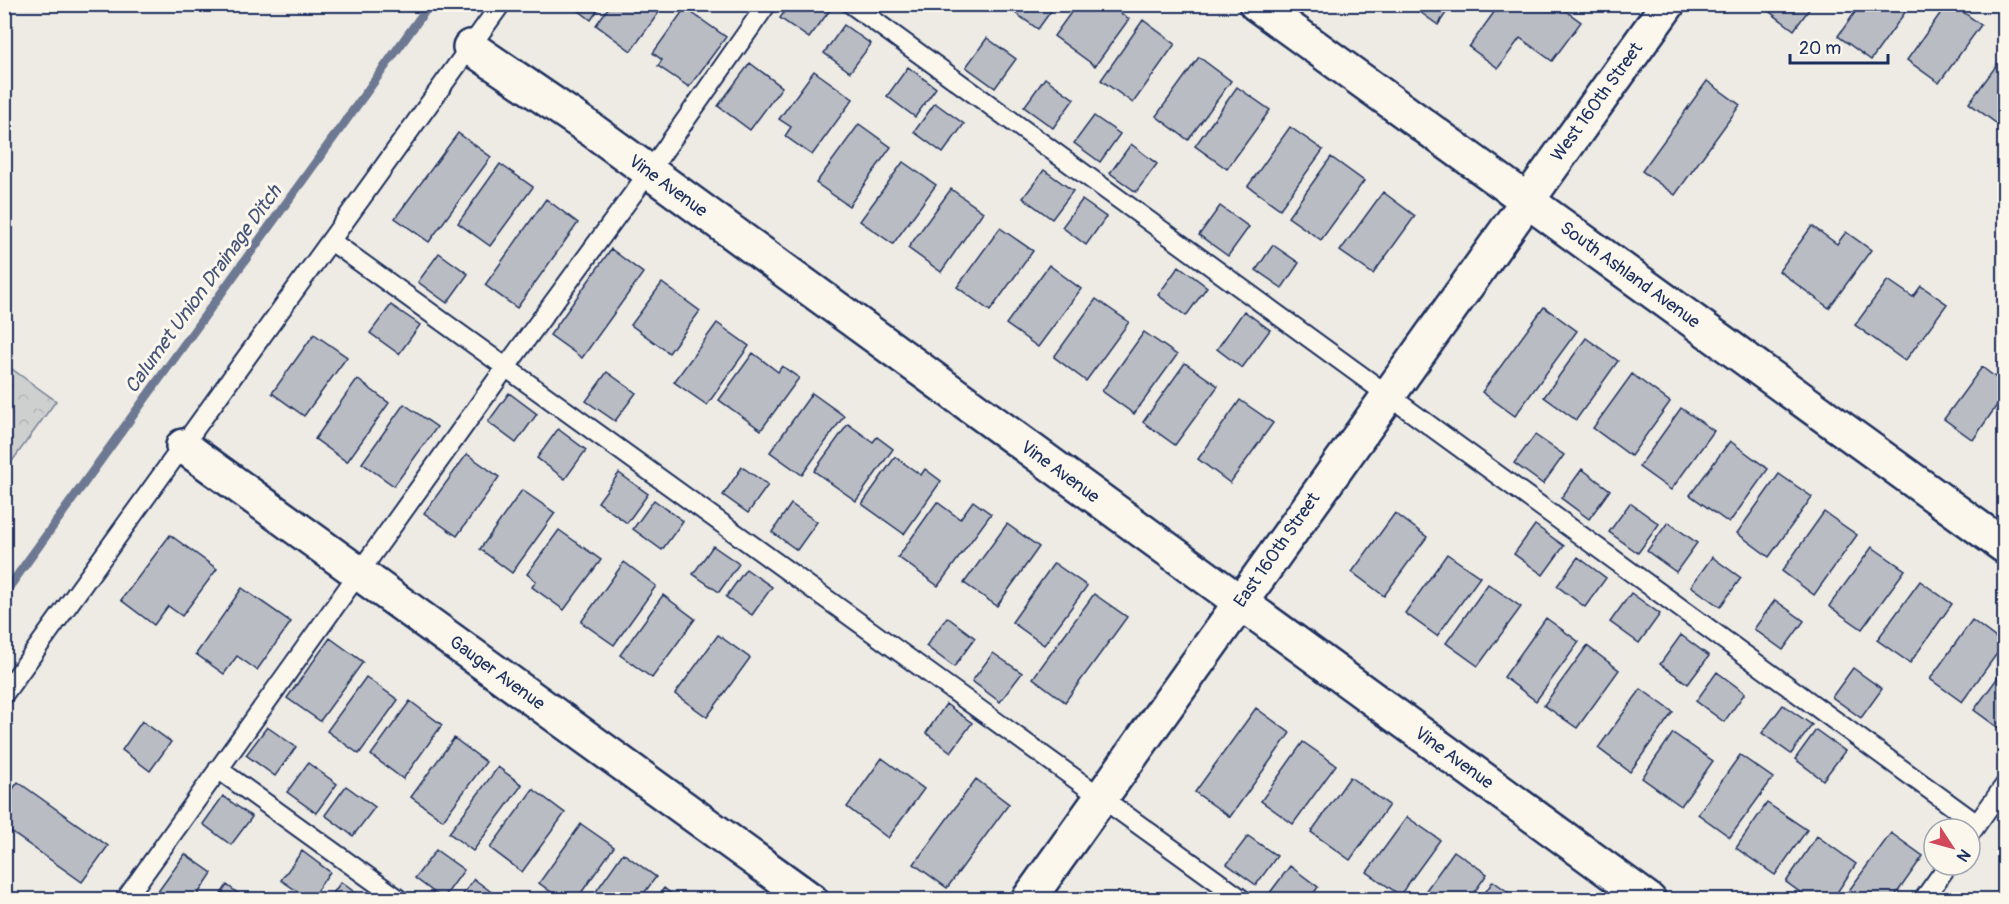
<svg xmlns="http://www.w3.org/2000/svg" width="2009" height="904" font-family="Pangolin,sans-serif">
  <style>
    .forest { fill: url(#forest-crowns); stroke: #747f96; stroke-width: 1.5 }
    .lines { fill: none; stroke-linecap: round; stroke-linejoin: round }
    .stream { stroke: #6d7892; stroke-width: 9 }
    .building { fill: #b9bcc3; stroke: #1b2f5e; stroke-width: 1.5 }
    .lane-casing { stroke: #1b2f5e; stroke-width: 22 }
    .street-casing { stroke: #1b2f5e; stroke-width: 38 }
    .lane { stroke: #fbf7ec; stroke-width: 18 }
    .street { stroke: #fbf7ec; stroke-width: 33 }
    .labels { text-anchor: middle; dominant-baseline: central; stroke-width: 6; stroke-linejoin: round; paint-order: stroke }
    .street-label { font-size: 18px; fill: #1b2f5e; stroke: #fbf7ec }
    .water-label { font-size: 20px; font-style: italic; fill: #445378; stroke: #fbf7ec }
  </style>
  <defs>
    <pattern id="forest-crowns" width="20" height="18" patternUnits="userSpaceOnUse" patternTransform="scale(1.5)"><rect width="20" height="18" fill="#cecfcf"/><path d="M2 6a3 3 0 1 1 6 0M12 15a3 3 0 1 1 6 0" fill="none" stroke="#b0b2b4"/></pattern>
  </defs>
  <rect width="100%" height="100%" fill="#eeebe4"/>
  <filter id="ink" filterUnits="userSpaceOnUse"><feTurbulence type="fractalNoise" baseFrequency=".0167" numOctaves="2"/><feDisplacementMap in="SourceGraphic" scale="12" xChannelSelector="R" yChannelSelector="G"/><feConvolveMatrix kernelMatrix="1 2 1 2 8 2 1 2 1" color-interpolation-filters="sRGB"/></filter>
  <g filter="url(#ink)">
    <path class="forest" d="M5 364 56 401 5 471Z"/>
    <g class="lines">
      <path class="stream" d="M4 594 430 4"/>
    </g>
    <path class="building" d="M570 4H602L591 20Z
      M611 4H665L631 51 596 25Z
      M790 4H823L830 10 809 38 780 18Z
      M1006 4H1056L1038 29 1005 6Z
      M1077 4H1120L1124 8 1120 13 1129 19 1095 66 1054 36Z
      M1409 4H1452L1438 25Z
      M1500 4H1556L1581 22 1552 61 1520 38 1498 68 1469 47Z
      M1759 4H1813L1794 30Z
      M1861 4H1911L1871 60 1838 36Z
      M1947 4H1952L1981 25 1939 83 1907 60Z
      M685 8 726 37 689 87 658 66 662 60 653 53Z
      M1143 20 1175 44 1133 103 1101 80Z
      M844 25 871 44 850 72 824 53Z
      M987 38 1016 59 995 88 966 67Z
      M2004 55V129L1969 103Z
      M1199 57 1231 81 1188 140 1156 116Z
      M750 63 782 87 750 130 718 106Z
      M908 67 936 88 915 117 887 96Z
      M814 71 853 99 812 155 785 136 791 127 779 119Z
      M1045 78 1074 99 1053 128 1024 107Z
      M1707 81 1740 105 1675 195 1642 171Z
      M1237 87 1270 110 1227 169 1195 146Z
      M935 103 964 124 943 153 914 132Z
      M1094 116 1120 134 1100 162 1074 143Z
      M859 124 891 147 849 206 816 183Z
      M1290 127 1323 150 1280 209 1248 186Z
      M458 133 491 157 429 242 395 218Z
      M1131 144 1157 164 1136 192 1110 173Z
      M1331 157 1364 181 1321 240 1288 217Z
      M903 162 936 185 893 244 860 221Z
      M500 164 533 187 490 246 458 223Z
      M1044 170 1073 191 1052 219 1023 198Z
      M951 189 983 212 941 272 908 248Z
      M1383 192 1415 216 1373 274 1340 251Z
      M546 199 578 223 517 308 485 285Z
      M1082 200 1106 217 1086 245 1062 227Z
      M1220 206 1249 227 1228 256 1199 235Z
      M1812 226 1837 244 1846 232 1871 250 1829 308 1779 271Z
      M1000 228 1033 251 990 311 957 287Z
      M1273 245 1299 263 1282 288 1256 270Z
      M611 249 643 273 582 358 550 335Z
      M439 253 468 274 447 303 418 282Z
      M1049 265 1081 289 1038 347 1006 324Z
      M1179 266 1207 287 1186 316 1158 295Z
      M1888 280 1913 297 1921 286 1947 304 1905 361 1855 325Z
      M662 283 700 311 669 353 631 325Z
      M1096 299 1129 322 1086 381 1054 357Z
      M391 305 420 325 399 354 370 333Z
      M1544 307 1577 331 1515 416 1482 392Z
      M1244 311 1270 330 1242 368 1217 349Z
      M717 323 749 346 707 405 674 382Z
      M1144 332 1177 355 1134 414 1102 391Z
      M314 334 347 357 304 416 272 393Z
      M1586 338 1618 361 1576 420 1544 397Z
      M753 353 778 372 782 366 799 378 761 430 719 400Z
      M1185 363 1218 386 1175 445 1143 422Z
      M1982 367 2004 384V395L1973 440 1944 419Z
      M607 372 636 393 615 421 586 401Z
      M1632 374 1670 402 1631 456 1593 428Z
      M357 379 389 403 347 462 315 439Z
      M509 393 537 414 516 443 488 422Z
      M812 393 844 416 802 475 770 452Z
      M1240 400 1273 423 1230 483 1198 459Z
      M404 404 437 427 394 486 362 463Z
      M1681 408 1714 431 1671 490 1639 467Z
      M848 424 873 442 877 437 893 449 856 501 814 471Z
      M558 429 586 450 565 479 537 458Z
      M1535 435 1564 455 1543 484 1514 463Z
      M1730 441 1768 469 1729 523 1690 495Z
      M467 454 499 477 457 536 424 513Z
      M895 457 921 475 925 469 941 481 904 534 862 504Z
      M742 467 768 485 748 513 723 495Z
      M1582 469 1610 490 1589 519 1561 498Z
      M619 473 648 494 627 523 598 502Z
      M1779 474 1812 497 1769 557 1737 533Z
      M522 490 555 513 512 573 480 549Z
      M654 500 683 521 662 550 633 529Z
      M973 501 991 514 938 586 898 557 937 502 960 519Z
      M1630 503 1659 524 1638 553 1609 532Z
      M791 504 817 522 797 550 772 532Z
      M1824 512 1857 535 1814 595 1782 571Z
      M1395 513 1427 537 1384 596 1352 572Z
      M1668 522 1697 543 1676 572 1647 551Z
      M1007 524 1039 547 997 606 964 583Z
      M1535 525 1564 546 1543 575 1514 554Z
      M559 530 601 560 564 610 532 587 536 581 527 574Z
      M170 535 217 569 182 616 168 606 154 625 121 600Z
      M713 546 739 564 719 592 693 574Z
      M1872 547 1905 570 1862 629 1829 606Z
      M1447 554 1480 577 1437 636 1405 613Z
      M1578 557 1606 578 1585 607 1557 586Z
      M1712 557 1741 578 1720 607 1691 586Z
      M624 562 656 586 614 645 581 622Z
      M1054 563 1087 586 1044 645 1012 622Z
      M746 569 772 587 752 615 726 597Z
      M1920 581 1952 604 1910 663 1877 640Z
      M1488 584 1521 607 1478 666 1446 643Z
      M242 588 291 622 257 670 237 656 224 674 196 654Z
      M1631 593 1660 614 1639 643 1610 622Z
      M1094 594 1127 617 1065 702 1033 678Z
      M663 595 695 619 652 678 620 655Z
      M1775 600 1804 621 1783 650 1754 629Z
      M947 617 975 638 954 667 926 646Z
      M1546 618 1579 642 1536 701 1504 677Z
      M1972 620 2004 644 1962 702 1930 679Z
      M718 635 750 658 707 717 675 694Z
      M1681 635 1709 656 1688 684 1660 664Z
      M330 638 363 662 320 721 287 698Z
      M1587 646 1619 670 1577 728 1544 705Z
      M993 653 1022 673 1000 702 972 681Z
      M1853 668 1882 689 1861 718 1832 697Z
      M2004 669V732L1974 710Z
      M1717 672 1745 693 1724 722 1696 701Z
      M366 677 398 700 359 754 327 731Z
      M1641 689 1673 712 1630 772 1598 748Z
      M410 701 442 725 403 779 371 755Z
      M946 704 972 723 951 752 926 733Z
      M1783 705 1812 725 1791 754 1762 733Z
      M1256 708 1290 733 1230 817 1195 792Z
      M142 721 171 742 150 771 122 750Z
      M267 727 296 747 275 776 246 755Z
      M1816 730 1845 751 1823 780 1795 759Z
      M1673 733 1713 761 1681 806 1642 778Z
      M454 738 486 762 443 820 411 797Z
      M1303 742 1336 765 1293 824 1261 801Z
      M1740 755 1773 778 1730 837 1698 814Z
      M882 758 924 789 888 838 847 807Z
      M308 763 337 784 316 813 287 792Z
      M498 767 522 785 473 851 449 833Z
      M1350 777 1389 805 1350 860 1311 832Z
      M976 779 1009 804 947 888 914 864Z
      M18 782 108 846 82 882 4 827V801Z
      M346 786 375 807 353 836 325 815Z
      M533 789 565 813 522 872 490 848Z
      M223 796 252 817 231 845 203 824Z
      M1767 803 1807 830 1775 875 1736 848Z
      M1407 817 1440 840 1400 895 1367 872Z
      M581 824 614 847 576 900H562L539 883Z
      M1891 833 1923 856 1892 900H1842Z
      M1248 836 1277 856 1256 885 1227 864Z
      M1817 836 1856 864 1832 900H1811L1786 882Z
      M436 850 464 870 443 899 415 878Z
      M302 851 330 872 310 900 281 880Z
      M1454 851 1487 874 1469 900H1419Z
      M623 853 656 877 639 900H590Z
      M185 854 212 873 194 900H152Z
      M1290 866 1318 887 1309 900H1276L1269 894Z
      M474 879 502 900H459Z
      M1493 881 1519 900H1480Z
      M341 882 365 900H328Z
      M227 885 247 900H217Z
      M664 888 680 900H655Z"/>
    <g class="lines">
      <defs>
        <path id="lane" d="M851 4 1977 824
          M331 241 1243 900
          M4 694 501 4
          M218 769 400 900
          M1970 834 2004 786
          M125 900 506 367 649 172 767 4
          M1923 900 1948 865"/>
        <path id="street" d="M1256 4 2004 546
          M470 47 592 130 1649 900
          M183 446 811 900
          M1028 900 1668 4"/>
      </defs>
      <use href="#lane" class="lane-casing"/>
      <use href="#street" class="street-casing"/>
      <use href="#lane" class="lane"/>
      <use href="#street" class="street"/>
    </g>
  </g>
  <g class="labels">
    <g class="street-label">
      <text transform="translate(1597 102) rotate(-54)">West 160th Street</text>
      <text transform="translate(668 186) rotate(36)">Vine Avenue</text>
      <text transform="translate(1630 275) rotate(36)">South Ashland Avenue</text>
      <text transform="translate(1060 472) rotate(36)">Vine Avenue</text>
      <text transform="translate(1277 550) rotate(-55)">East 160th Street</text>
      <text transform="translate(497 673) rotate(36)">Gauger Avenue</text>
      <text transform="translate(1454 758) rotate(36)">Vine Avenue</text>
    </g>
    <g class="water-label">
      <text transform="translate(203 289) rotate(-54)">Calumet Union Drainage Ditch</text>
    </g>
  </g>
  <rect width="2009" height="904" fill="none" stroke="#fbf7ec" stroke-width="24"/>
  <rect x="12" y="12" width="1985" height="880" fill="none" stroke="#1b2f5e" stroke-width="2" filter="url(#ink)"/>
  <g transform="translate(1952 847) rotate(126)"><circle r="28" fill="#fbf7ec" stroke="#a1a7b3" stroke-width="1.5"/>
  <path d="M0-4.5L10 22L0 15L-10 22Z" fill="#d1495b"/>
  <text y="-9" font-size="16" font-weight="bold" text-anchor="middle" fill="#1b2f5e">N</text>
  </g>
  <path d="M1790 54v9h98v-9" fill="none" stroke="#1b2f5e" stroke-width="3"/>
  <text x="1799" y="54" font-size="18" fill="#1b2f5e" stroke="#fbf7ec" stroke-width="4.5" paint-order="stroke">20 m</text>
</svg>
